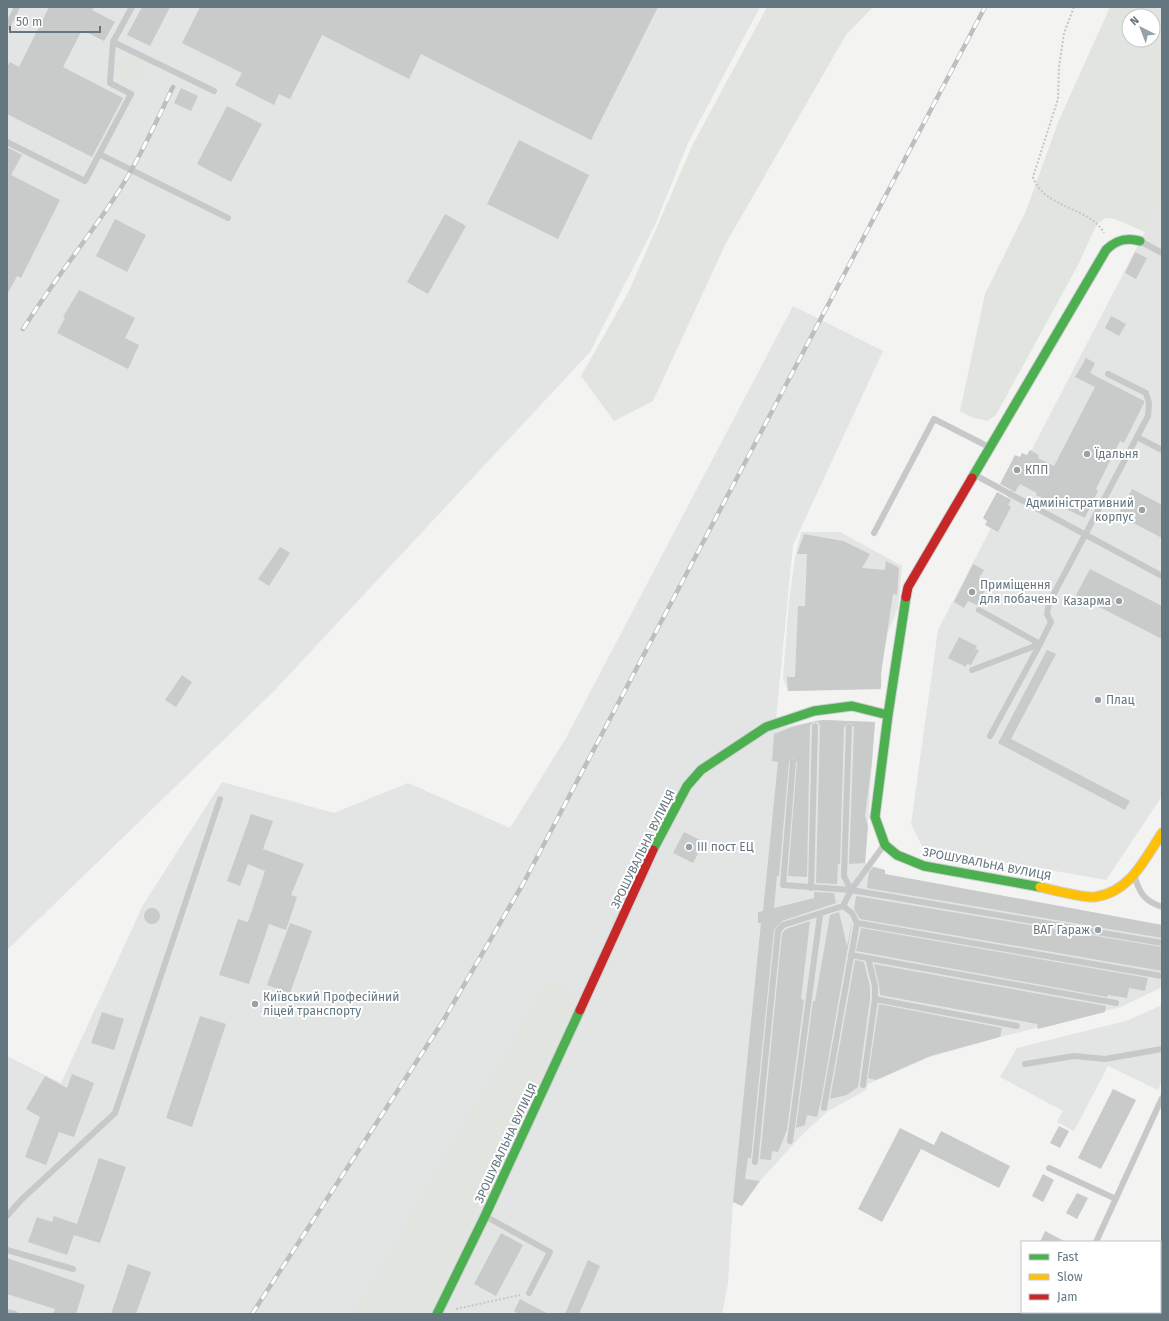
<svg xmlns="http://www.w3.org/2000/svg" width="1169" height="1321" font-family="'Fira Sans',sans-serif">
  <style>
    .built { fill: #e3e4e4 }
    .green { fill: #e2e5df; fill-rule: evenodd }
    .building { fill: #c9caca }
    .lines { fill: none; stroke-linecap: round; stroke-linejoin: round }
    .fast-casing { stroke: #cfd0d1; stroke-width: 11 }
    .slow-casing { stroke: #cfd0d1; stroke-width: 11 }
    .jam-casing { stroke: #cfd0d1; stroke-width: 11 }
    .path { stroke: #c5c6c6; stroke-width: 2; stroke-dasharray: 2 2; stroke-linecap: butt }
    .lane { stroke: #c7c8c9; stroke-width: 6 }
    .fast { stroke: #4caf50; stroke-width: 9 }
    .slow { stroke: #ffc107; stroke-width: 9 }
    .jam { stroke: #c62828; stroke-width: 9 }
    .rail-casing { stroke: #bdbebf; stroke-width: 4.5 }
    .rail { stroke: #fff; stroke-width: 3; stroke-dasharray: 9; stroke-linecap: butt }
    .poi-dot { fill: #96a2a8; stroke: #fff; stroke-width: 1.5 }
    .labels { text-anchor: middle; dominant-baseline: central; stroke-width: 4; stroke-linejoin: round; paint-order: stroke }
    .poi-label { font-size: 12px; fill: #647680; stroke: #fff; text-anchor: start }
    .street-label { font-size: 12px; fill: #647680; stroke: #fff }
  </style>
  <rect width="100%" height="100%" fill="#f3f3f1"/>
  <path class="built" d="M7 7H760L688 143 655 225 590 352 274 691 7 950Z
    M1162 199V796L1106 880 923 848 911 824 938 630Z
    M793 306 883 351 793 545 775 729 821 720 875 722 865 863 885 870V874L1162 925V987L1121 1007 1000 1037 930 1057 868 1084 866 1090 828 1111 801 1136 760 1181 742 1206 733 1202 728 1283 722 1314H7V1056L61 1083 143 905 222 782 334 813 408 783 510 828 566 738Z
    M801 532H840L902 566 898 608 888 632 882 666 881 689 788 691 783 678 789 602 795 558Z
    M1162 1005V1081L1158 1090 1108 1066 1074 1131 1057 1122 1063 1111 1000 1077 1017 1048 1126 1021Z"/>
  <path class="green" d="M767 7H873L846 35 726 243 653 401 614 421 581 376 629 291 693 144Z
    M1110 7H1162V199L1145 232 1115 219 1105 218 1097 224 1078 265 996 415 987 421 971 417 960 411 985 294 1026 211 1059 120ZM1129 16H1153V40H1129Z
    M122 53 146 65 136 84 122 77 117 62Z
    M549 980 578 993 428 1314H354Z"/>
  <path class="building" d="M49 7H94L92 10 115 22 104 41 82 30 63 67 123 98 92 157 7 114V67L10 62 19 67Z
    M142 7H170L150 46 127 35Z
    M200 7H658L591 140 421 54 409 79 322 35 290 99 279 94 274 105 235 85 242 73 182 43Z
    M181 88 198 96 191 111 174 103Z
    M227 106 262 124 231 182 197 164Z
    M519 140 589 175 558 239 487 204Z
    M7 147 22 155 11 175 60 200 21 278 17 276 7 295Z
    M445 214 466 226 428 294 407 282Z
    M115 219 146 235 127 272 96 256Z
    M1135 252 1147 258 1136 279 1125 273Z
    M79 290 135 318 125 338 139 345 128 369 57 333 65 318 63 317Z
    M1111 316 1126 324 1119 336 1105 328Z
    M1086 358 1095 363 1090 373 1144 401V403L1124 443 1120 441 1096 489 1098 491 1085 518 1036 495 1037 493 1020 484 1015 492 1000 484 1015 455 1020 457 1022 453 1027 455 1030 450 1039 455 1038 458 1054 466 1095 387 1075 377Z
    M1132 489 1162 505V538L1118 515Z
    M997 492 1011 500 1008 505 1011 507 998 532 985 525 987 521 983 518Z
    M804 534 843 541 870 554 862 568 885 570 886 561 899 568 897 595 893 594 881 673V689L788 691 787 677H795L798 606H805L807 554H797Z
    M280 547 290 553 269 586 258 579Z
    M973 564 984 570 979 578 989 583 977 605 968 601 964 608 954 602Z
    M1090 569 1162 606V639L1076 595Z
    M959 637 977 646 975 649 979 650 971 665 967 664 966 667 948 658Z
    M1047 650 1056 654 1011 739 1130 801 1125 810 998 743Z
    M182 675 192 682 176 707 165 700Z
    M824 720 875 722 872 761 865 816 868 826 865 863 849 864 854 727 849 723 844 727 840 864H838L837 884 816 883 820 726 818 722H813L810 726 807 877 788 876 797 762 793 758 789 762 779 876H777L774 908 814 898V892L834 893 836 903 782 921 774 930 751 1158H748L745 1179 760 1181 742 1206 733 1202 761 923H758V912L763 911 778 762 772 761 774 734 792 727 816 721Z
    M251 814 273 821 263 849 304 864 291 895 297 897 286 930 269 924 249 984 219 975 238 919 248 922 265 871 248 864 240 886 227 881Z
    M684 832 704 842 693 863 673 853Z
    M873 867 885 870V874L1162 925V938L867 888 869 872Z
    M856 896 1162 947V971L860 919 854 909Z
    M144 916a8 8 0 1 1 16 0a8 8 0 1 1-16 0Z
    M839 912 847 946 852 922V924L821 1101 817 1117 807 1115 805 1125 796 1128 813 1001H815L830 915Z
    M810 921 801 999 804 1000 787 1130 778 1152 772 1151 771 1160 760 1159 782 933 786 929Z
    M290 923 312 931 290 993 267 985Z
    M861 928 1148 978 1145 991 1129 988 1127 998 1108 995 1107 997 856 951Z
    M855 960 864 962 870 987V999L858 1087 847 1095 830 1099Z
    M874 964 1106 1006 1105 1012 1038 1029 1037 1024 880 995 879 985Z
    M879 1004 1002 1028 1000 1037 930 1056 876 1080 868 1078Z
    M102 1012 124 1019 114 1050 91 1043Z
    M200 1016 226 1024 192 1127 166 1118Z
    M72 1074 94 1083 74 1137 59 1132 46 1165 25 1157 40 1117 26 1109 45 1076 67 1088Z
    M1113 1089 1136 1100 1101 1169 1078 1158Z
    M1059 1126 1069 1131 1060 1148 1050 1143Z
    M900 1128 934 1145 941 1131 1010 1166 999 1188 921 1149 882 1222 858 1209Z
    M99 1158 126 1167 100 1243 74 1235 67 1255 28 1242 37 1217 52 1222 54 1216 77 1224Z
    M1043 1174 1054 1180 1043 1202 1032 1196Z
    M1077 1193 1088 1198 1077 1219 1066 1213Z
    M1045 1231 1066 1242H1040Z
    M501 1233 523 1245 496 1296 474 1284Z
    M7 1258 85 1285 76 1314H53L55 1309 7 1294Z
    M588 1260 600 1266 579 1314H565Z
    M128 1264 151 1272 136 1314H111Z
    M520 1299 548 1314H519L514 1311Z"/>
  <g class="lines">
    <defs>
      <path id="fast" d="M972 478 1106 250C1116 240 1126 237 1140 241
        M906 597 888 715 875 817 885 845 897 855 924 866 1040 887
        M653 850 687 786 701 770 766 727 814 711 852 706 888 715
        M437 1314 485 1216 580 1010"/>
      <path id="slow" d="M1040 887C1053 890 1084 898 1095 897 1130 892 1144 860 1162 833"/>
      <path id="jam" d="M906 597 908 587 972 478
        M580 1010 653 850"/>
    </defs>
    <use href="#fast" class="fast-casing"/>
    <use href="#slow" class="slow-casing"/>
    <use href="#jam" class="jam-casing"/>
    <path class="path" d="M1074 7 1064 33 1059 67 1058 99 1033 177C1044 209 1089 206 1104 233
      M456 1309 520 1295"/>
    <path class="lane" d="M7 27 17 7
      M113 42 214 91
      M7 142 85 181 131 94 110 83 113 42 132 7
      M99 154 228 218
      M1140 241 1162 253
      M1137 437 1162 450
      M975 475 1162 576
      M874 533 934 419 989 447
      M979 610 1040 644 1051 622 1047 614 1049 603 1148 416 1149 403 1146 393 1108 374
      M972 670 1040 644 990 736
      M849 727 844 876 851 890 1162 943
      M793 762 783 885 851 890
      M1135 878C1140 894 1145 901 1162 907
      M811 888 815 726
      M857 923 1162 976
      M851 955 1116 1003
      M875 999 1017 1026
      M1025 1064 1074 1056 1105 1059 1162 1049
      M863 1085 875 999V986L868 958
      M824 1108 857 923 852 913 843 906
      M790 1141 820 915
      M755 1162 778 931 783 925 843 906 851 890 884 845
      M1049 1168 1116 1199
      M7 1216 21 1200 115 1113 220 799
      M485 1216 550 1252 529 1293
      M1096 1242 1162 1098
      M7 1250 73 1269
      M7 1312 15 1314
      M1061 1314 1062 1312"/>
    <use href="#fast" class="fast"/>
    <use href="#slow" class="slow"/>
    <use href="#jam" class="jam"/>
    <defs>
      <path id="rail" d="M23 329C52 283 85 242 115 197 138 162 155 124 173 87
        M252 1314 443 1021 524 882 985 7"/>
    </defs>
    <use href="#rail" class="rail-casing"/>
    <use href="#rail" class="rail"/>
  </g>
  <g class="poi-dot">
    <circle cx="1087" cy="454" r="4"/>
    <circle cx="1017" cy="470" r="4"/>
    <circle cx="1142" cy="510" r="4"/>
    <circle cx="972" cy="592" r="4"/>
    <circle cx="1119" cy="601" r="4"/>
    <circle cx="1098" cy="700" r="4"/>
    <circle cx="689" cy="847" r="4"/>
    <circle cx="1098" cy="930" r="4"/>
    <circle cx="255" cy="1004" r="4"/>
  </g>
  <g class="labels">
    <g class="poi-label">
      <text x="1095" y="454">Їдальня</text>
      <text x="1025" y="470">КПП</text>
      <text x="1134" y="503" text-anchor="end">Адмиіністративний<tspan x="1134" dy="14">корпус</tspan></text>
      <text x="980" y="585">Приміщення<tspan x="980" dy="14">для побачень</tspan></text>
      <text x="1111" y="601" text-anchor="end">Казарма</text>
      <text x="1106" y="700">Плац</text>
      <text x="697" y="847">III пост ЕЦ</text>
      <text x="1090" y="930" text-anchor="end">ВАГ Гараж</text>
      <text x="263" y="997">Київський Професійний<tspan x="263" dy="14">ліцей транспорту</tspan></text>
    </g>
    <g class="street-label">
      <text transform="translate(643 849) rotate(-64)">ЗРОШУВАЛЬНА ВУЛИЦЯ</text>
      <text transform="translate(987 864) rotate(11)">ЗРОШУВАЛЬНА ВУЛИЦЯ</text>
      <text transform="translate(506 1143) rotate(-65)">ЗРОШУВАЛЬНА ВУЛИЦЯ</text>
    </g>
  </g>
  <rect width="1169" height="1321" fill="none" stroke="#647680" stroke-width="16"/>
  <rect x="1021" y="1241" width="140" height="72" fill="#ffffff" stroke="#c1c8cc"/>
  <rect x="1029" y="1254" width="20" height="6" fill="#4caf50" stroke="#c1c8cc"/>
  <text x="1057" y="1261" font-size="12" fill="#647680">Fast</text>
  <rect x="1029" y="1274" width="20" height="6" fill="#ffc107" stroke="#c1c8cc"/>
  <text x="1057" y="1281" font-size="12" fill="#647680">Slow</text>
  <rect x="1029" y="1294" width="20" height="6" fill="#c62828" stroke="#c1c8cc"/>
  <text x="1057" y="1301" font-size="12" fill="#647680">Jam</text>
  <g transform="translate(1141 28) rotate(318)"><circle r="19" fill="#ffffff" stroke="#c1c8cc"/>
  <path d="M0-3L7 15L0 10L-7 15Z" fill="#96a2a8"/>
  <text y="-6" font-size="11" font-weight="bold" text-anchor="middle" fill="#647680">N</text>
  </g>
  <path d="M10 26v6h90v-6" fill="none" stroke="#647680" stroke-width="2"/>
  <text x="16" y="26" font-size="12" fill="#647680" stroke="#ffffff" stroke-width="3" paint-order="stroke">50 m</text>
</svg>
